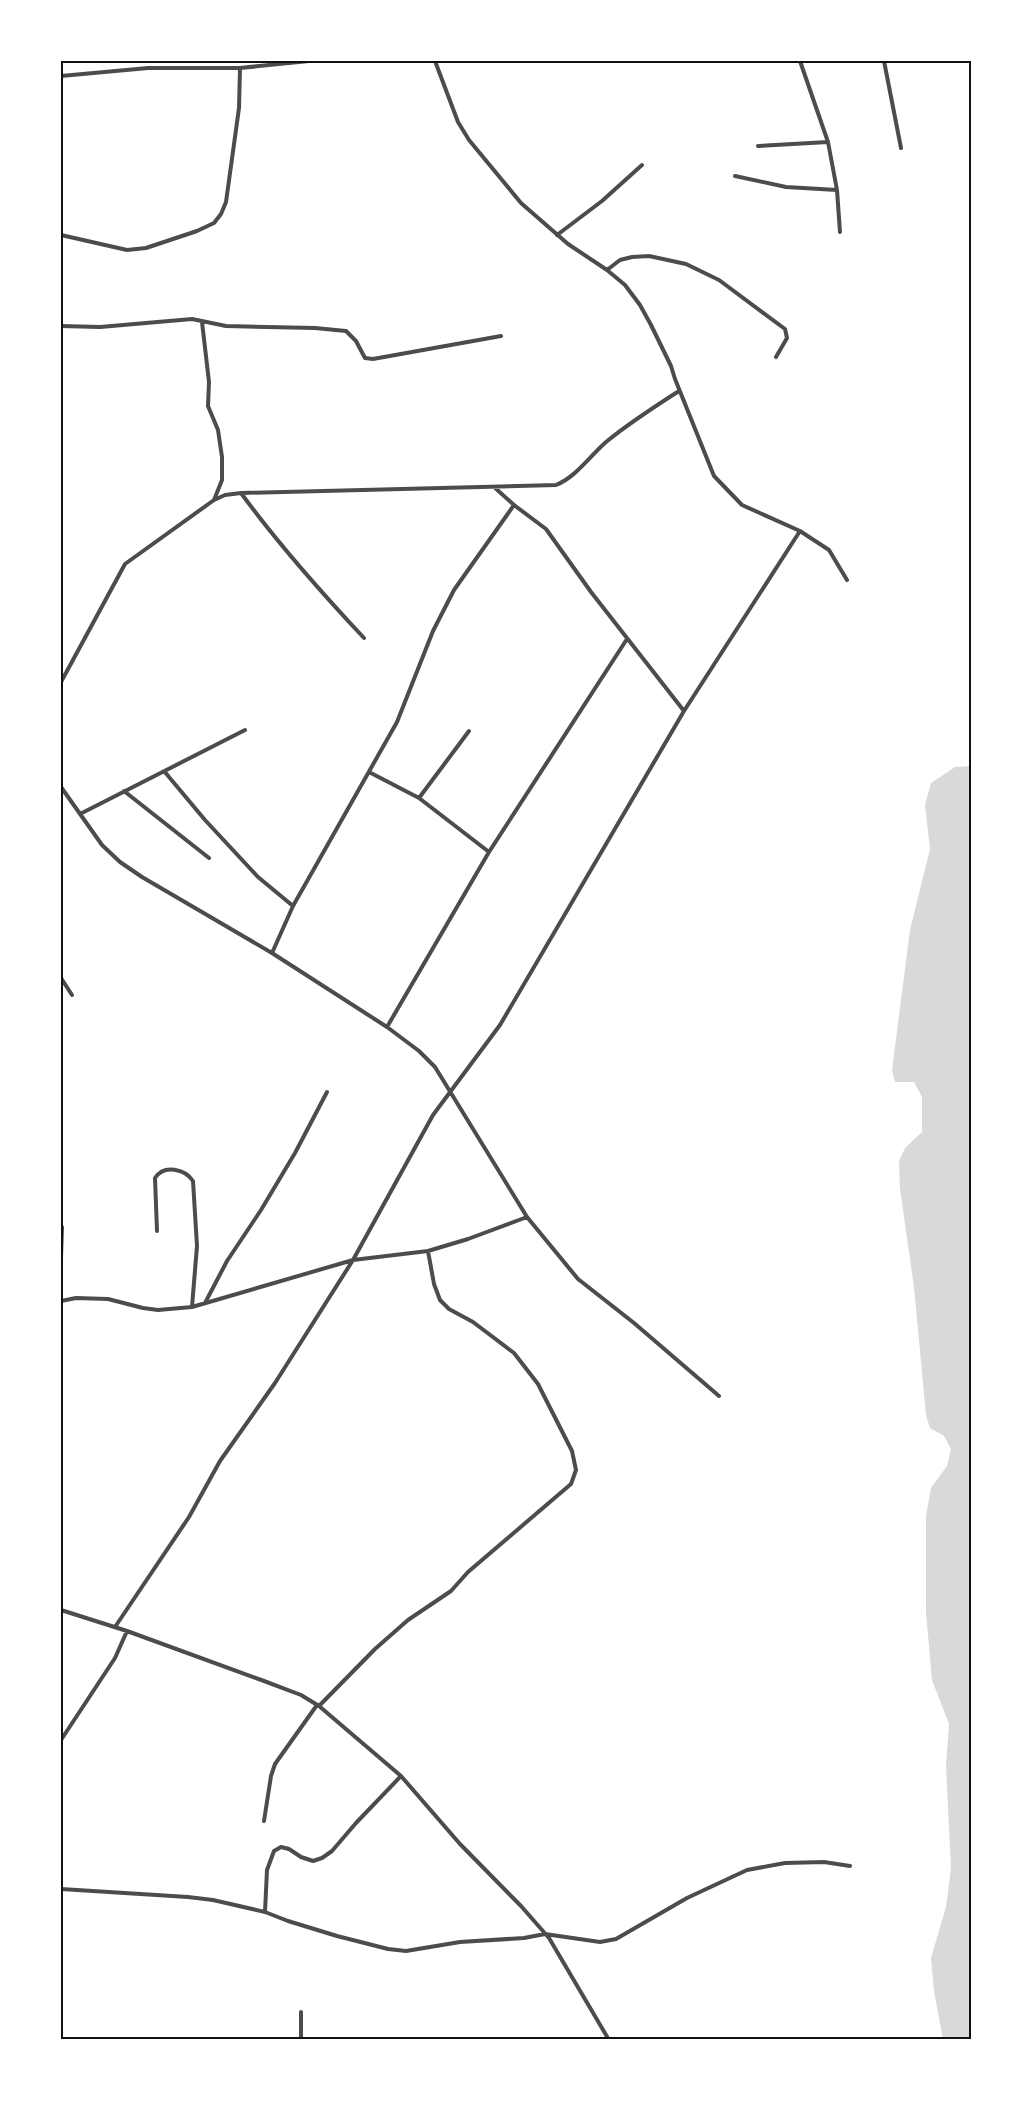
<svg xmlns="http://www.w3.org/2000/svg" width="1033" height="2101" font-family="'PT Sans Narrow',sans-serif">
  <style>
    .water { fill: #d9d9d9 }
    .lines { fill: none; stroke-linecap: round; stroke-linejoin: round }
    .minor { stroke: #4c4c4c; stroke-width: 4 }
    .neatline { fill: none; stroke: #111; stroke-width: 2 }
  </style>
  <rect width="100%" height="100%" fill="#fff"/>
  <path class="water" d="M972 766V2040H943L934 1991 931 1958 946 1907 951 1868 946 1766 949 1724 932 1680 926 1613V1516L931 1488 947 1466 951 1449 944 1436 930 1428 926 1415 914 1287 900 1189 899 1161 905 1148 922 1132V1097L914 1082H895L892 1070 910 930 930 849 925 805 931 783 955 767Z"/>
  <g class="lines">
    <path class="minor" d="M435 61 458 122 469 140 521 203 568 244 607 270 625 285 640 305 651 325 671 366 675 379 714 476 742 505 800 531 829 550 847 580
      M800 61 828 142 837 190 840 232
      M884 61 901 148
      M61 76 148 68H240L309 61
      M758 146 828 142
      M735 176 786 187 837 190
      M61 235 127 250 146 248 197 231 214 223 221 214 226 202 239 108 240 68
      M557 235 602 201 642 165
      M607 270 620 260 632 257 649 256 686 264 719 280 785 329 787 338 776 357
      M202 322 209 382 208 406 218 430 222 457V480L214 500
      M61 326 100 327 192 319 226 326 315 328 346 331 356 341 365 358 373 359 501 336
      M494 487 514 505 546 529 591 592 684 711
      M241 493C279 545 320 591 364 638
      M61 682 125 564 214 500 225 495 241 493 556 485C576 477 590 456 606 442 629 423 654 407 679 391
      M164 771 205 820 258 877 293 906
      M369 772 419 798 489 852
      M61 787 102 845 120 862 142 877 272 953 387 1027 419 1051 435 1067 527 1217 578 1279 634 1323 719 1396
      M124 791 209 858
      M419 798 469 731
      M80 814 245 730
      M272 953 293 906 397 722 433 631 454 590 514 505
      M61 978 72 995
      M387 1027 489 852 627 639
      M157 1231 155 1178C164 1164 185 1169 193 1181L197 1246 192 1307
      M61 1258 62 1227
      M61 1301 76 1298 108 1299 143 1308 158 1310 192 1307 353 1260 428 1251 468 1239 527 1217
      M205 1303 227 1261 261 1210 295 1153 327 1092
      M61 1610 127 1631 264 1681 301 1695 319 1706 401 1776 460 1844 521 1906 549 1938 609 2040
      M115 1627 189 1517 220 1461 275 1383 353 1260 433 1115 500 1025 684 711 800 531
      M319 1706 375 1649 408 1620 451 1591 468 1572 571 1484 576 1470 572 1451 538 1384 514 1353 473 1322 449 1309 440 1300 434 1284 428 1251
      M61 1740 115 1658 127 1631
      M264 1821 271 1776 275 1764 317 1705
      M61 1889 188 1897 213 1900 265 1912 288 1921 337 1936 388 1949 406 1951 460 1942 524 1938 545 1934 600 1942 616 1939 687 1898 747 1870 785 1863 824 1862 850 1866
      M265 1912 267 1870 274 1851 281 1847 289 1849 301 1857 313 1861 322 1858 332 1851 356 1823 401 1776
      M301 2012V2040"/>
  </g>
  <rect width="1033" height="2101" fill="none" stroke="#ffffff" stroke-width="125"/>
  <rect x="62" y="62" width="908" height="1976" class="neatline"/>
</svg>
